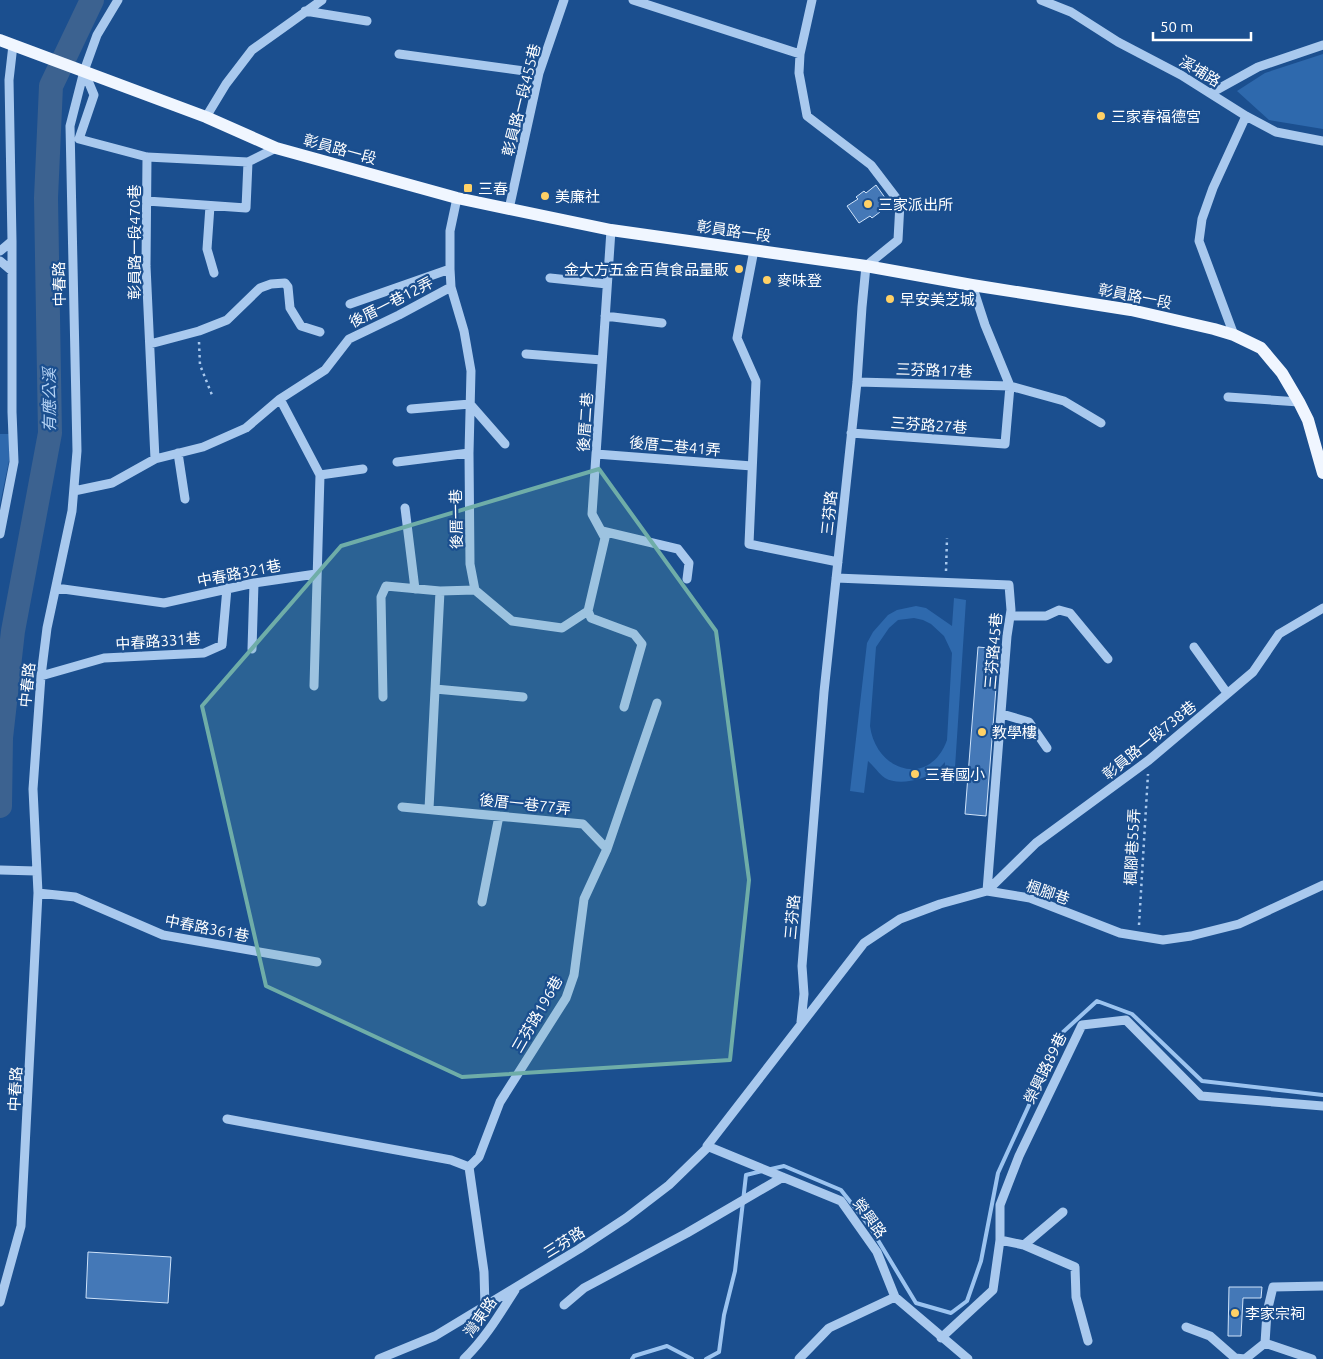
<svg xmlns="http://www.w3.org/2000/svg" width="1323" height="1359" font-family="Ubuntu,'Noto Sans TC',sans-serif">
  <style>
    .green { fill: #2e69ad; fill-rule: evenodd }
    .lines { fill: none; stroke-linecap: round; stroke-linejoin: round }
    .stream { stroke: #9cc4f0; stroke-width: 4 }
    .river { stroke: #3c6290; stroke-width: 24 }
    .building { fill: #4478b7; stroke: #cfe3fa }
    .path { stroke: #a9c9ee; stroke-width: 2.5; stroke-dasharray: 2.5 4; stroke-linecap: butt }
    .minor { stroke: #a9c9ee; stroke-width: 9 }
    .major { stroke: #f0f6ff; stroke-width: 12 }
    .marked { fill: #6fada8; fill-opacity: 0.2; stroke: #6fada8; stroke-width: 4; stroke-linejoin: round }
    .poi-dot { fill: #ffd166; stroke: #1b4f8f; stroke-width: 2 }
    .labels { text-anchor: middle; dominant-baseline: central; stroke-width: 4.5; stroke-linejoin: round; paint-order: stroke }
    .street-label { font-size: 15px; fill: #fff; stroke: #1b4f8f }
    .poi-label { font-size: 15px; fill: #fff; stroke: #1b4f8f; text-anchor: start }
    .water-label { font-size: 16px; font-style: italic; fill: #b5d3f5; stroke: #1b4f8f }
  </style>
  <rect width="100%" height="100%" fill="#1b4f8f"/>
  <path class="green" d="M1323 54V129L1269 120 1237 91 1265 73Z
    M0 434H9V461L0 504Z
    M954 598 966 600 954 783H944L945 762C943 764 940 768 937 770 925 780 898 786 885 778 878 773 874 766 868 761L864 793 850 791 867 643 873 632 888 615 897 610 916 606 926 608 952 626ZM914 618 923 620 931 624 944 636 952 653 947 740C930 788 876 772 870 726L876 647 889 628 898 620Z"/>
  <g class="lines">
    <path class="stream" d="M771 1169 784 1166 841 1190 870 1227 916 1303 951 1313 967 1301 981 1261 998 1173 1062 1033 1097 1001 1132 1014 1202 1081 1323 1095
      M632 1359 634 1356 667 1346 692 1359
      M706 1359 719 1352 724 1315 735 1271 746 1175 762 1171"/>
    <path class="river" d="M0 806 1 738 13 631 50 433 46 198 51 86 92 0"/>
  </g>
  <path class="building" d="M876 185 888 202 878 210 880 212 872 218 870 216 859 223 847 206 858 199 856 197 864 191 866 193Z
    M978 647 999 649 986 816 965 814Z
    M88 1252 171 1257 168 1303 86 1298Z
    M1229 1287H1262L1261 1298H1243L1241 1336H1228Z"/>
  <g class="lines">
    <path class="path" d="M199 342 200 365 212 395
      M946 571 947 538
      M1139 925 1148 774"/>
    <path class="minor" d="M633 0 800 54
      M1041 0 1071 12 1118 42 1181 75 1246 116 1276 132 1323 141
      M305 11 367 21
      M399 54 539 73
      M84 71 94 95 79 139 147 157 248 162 276 148
      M1211 93 1258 67 1323 45
      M206 117 226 84 252 50 322 0
      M147 157 146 266 155 459
      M147 201 246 208 248 162
      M210 206 207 249 214 273
      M509 209 539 73 564 0
      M611 230 592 514 605 538 588 611 591 618 634 634 642 644 624 707
      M754 250 737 338 756 381 749 544 838 562
      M0 251 12 241
      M0 261 12 271
      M550 278 607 284
      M350 304 450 269
      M605 316 662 323
      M1234 335 1199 241 1202 219 1213 188 1246 116
      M150 344 199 331 227 320 260 288 271 284 285 283 288 287 290 308 301 326 320 332
      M526 354 602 360
      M857 382 1010 386 1064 401 1101 423
      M1228 397 1299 402
      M280 399 320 475 314 686
      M411 409 470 404 505 444
      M851 433 1005 444 1010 386 985 325 972 285
      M178 453 185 499
      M596 454 752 466
      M397 462 469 453
      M320 475 363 469
      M74 491 112 483 155 459 203 447 246 428 280 399 325 370 349 339 399 315 451 287
      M405 508 415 589
      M602 531 678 549 689 563 687 579
      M0 534 14 462 12 412V241L9 80 13 45
      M836 578 1009 585 1011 610 1007 636 987 891
      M56 588 164 603 254 583 316 574
      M475 590 512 621 562 628 588 611
      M1010 616H1046L1059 610 1070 613 1108 659
      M1194 647 1227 693
      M252 649 254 583
      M41 676 104 658 204 653 222 645 227 588
      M435 689 523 697
      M383 697 381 597 386 586 440 591
      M1002 714 1029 722 1047 748
      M402 807 583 824 607 849
      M429 809 440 591 475 590 470 564 469 453 471 371 464 331 451 287 450 269V231L457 198
      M0 870 36 871
      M987 891 1036 843 1149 760 1253 672 1279 634 1323 608
      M38 893 75 897 163 935 317 962
      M482 902 499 816
      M801 1022 804 994 802 966 824 692 857 382 862 307 866 266 898 240 900 203 871 165 807 116 799 73 800 54 812 0
      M227 1119 451 1160 469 1167
      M707 1146 841 1201 877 1252 895 1297 968 1359
      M1000 1240 1024 1245 1075 1267 1076 1297 1088 1341
      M1024 1245 1063 1212
      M0 1302 21 1226 38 893 33 789 41 676 47 628 72 511 77 451 70 126 84 71 97 35 118 0
      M564 1305 584 1288 687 1233 783 1177
      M485 1307 484 1272 469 1167 479 1157 500 1102 566 998 574 975 584 899 607 849 657 703
      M1186 1327 1210 1336 1235 1358 1245 1359 1265 1343
      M941 1338 993 1290 1000 1240V1205L1019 1156 1082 1025 1126 1020 1201 1096 1323 1106
      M379 1359 435 1336 579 1249 626 1218 669 1185 707 1148V1146L864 943 900 919 940 904 987 891 1030 898 1120 933 1163 940 1191 936 1239 924 1323 885
      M464 1359C485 1339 499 1315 515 1290
      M799 1359 829 1328 895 1297
      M1312 1359 1265 1343 1267 1312 1273 1287 1323 1286"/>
    <path class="major" d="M0 40 206 117 276 148 457 198 611 230 866 266 972 285 1131 310 1214 329 1234 335 1261 348 1282 373 1299 402 1308 420 1323 473"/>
  </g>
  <path class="marked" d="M599 469 716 631 749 880 730 1060 462 1077 266 986 202 706 341 546Z"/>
  <g class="poi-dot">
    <circle cx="1101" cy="116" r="5"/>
    <rect x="463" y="183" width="10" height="10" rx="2.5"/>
    <circle cx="545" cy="196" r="5"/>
    <circle cx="868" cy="204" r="5"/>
    <circle cx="739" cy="269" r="5"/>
    <circle cx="767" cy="280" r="5"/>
    <circle cx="890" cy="299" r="5"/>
    <circle cx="982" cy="732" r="5"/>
    <circle cx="915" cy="774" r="5"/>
    <circle cx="1235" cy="1313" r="5"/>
  </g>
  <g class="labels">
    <g class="street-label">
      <text transform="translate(1200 71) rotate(31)">溪埔路</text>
      <text transform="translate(521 100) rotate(-76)">彰員路一段455巷</text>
      <text transform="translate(340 149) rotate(15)">彰員路一段</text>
      <text transform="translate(734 231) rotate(8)">彰員路一段</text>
      <text transform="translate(134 242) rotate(-90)">彰員路一段470巷</text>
      <text transform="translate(59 284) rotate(-91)">中春路</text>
      <text transform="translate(1135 296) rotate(11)">彰員路一段</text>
      <text transform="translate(391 302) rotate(-27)">後厝一巷12弄</text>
      <text transform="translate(934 370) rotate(2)">三芬路17巷</text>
      <text transform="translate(585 422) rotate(-86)">後厝二巷</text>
      <text transform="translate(929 425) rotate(4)">三芬路27巷</text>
      <text transform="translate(675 446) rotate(5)">後厝二巷41弄</text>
      <text transform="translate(829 513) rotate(-84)">三芬路</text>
      <text transform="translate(456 519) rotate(-91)">後厝一巷</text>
      <text transform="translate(239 573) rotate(-11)">中春路321巷</text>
      <text transform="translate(158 641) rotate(-4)">中春路331巷</text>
      <text transform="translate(993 651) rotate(-85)">三芬路45巷</text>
      <text transform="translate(27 685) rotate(-84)">中春路</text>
      <text transform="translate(1149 740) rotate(-39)">彰員路一段738巷</text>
      <text transform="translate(525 804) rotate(6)">後厝一巷77弄</text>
      <text transform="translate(1132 847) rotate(-87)">楓腳巷55弄</text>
      <text transform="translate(1048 892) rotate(19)">楓腳巷</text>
      <text transform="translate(792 917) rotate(-85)">三芬路</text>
      <text transform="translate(207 928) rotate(11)">中春路361巷</text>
      <text transform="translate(537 1014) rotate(-60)">三芬路196巷</text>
      <text transform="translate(1045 1068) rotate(-64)">榮興路89巷</text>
      <text transform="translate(15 1089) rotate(-87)">中春路</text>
      <text transform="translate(870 1218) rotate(54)">榮興路</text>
      <text transform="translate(564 1242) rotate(-32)">三芬路</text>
      <text transform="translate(480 1317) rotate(-55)">灣東路</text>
    </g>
    <g class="poi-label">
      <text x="1111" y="116">三家春福德宮</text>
      <text x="478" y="188">三春</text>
      <text x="555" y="196">美廉社</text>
      <text x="878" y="204">三家派出所</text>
      <text x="729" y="269" text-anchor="end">金大方五金百貨食品量販</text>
      <text x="777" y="280">麥味登</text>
      <text x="900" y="299">早安美芝城</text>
      <text x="992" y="732">教學樓</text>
      <text x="925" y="774">三春國小</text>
      <text x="1245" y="1313">李家宗祠</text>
    </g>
    <g class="water-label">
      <text transform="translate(49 400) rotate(-90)">有應公溪</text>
    </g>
  </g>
  <path d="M1153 32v8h98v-8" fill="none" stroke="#ffffff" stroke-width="2.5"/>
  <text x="1160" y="32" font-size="15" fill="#ffffff" stroke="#1b4f8f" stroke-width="4" paint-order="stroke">50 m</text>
</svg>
